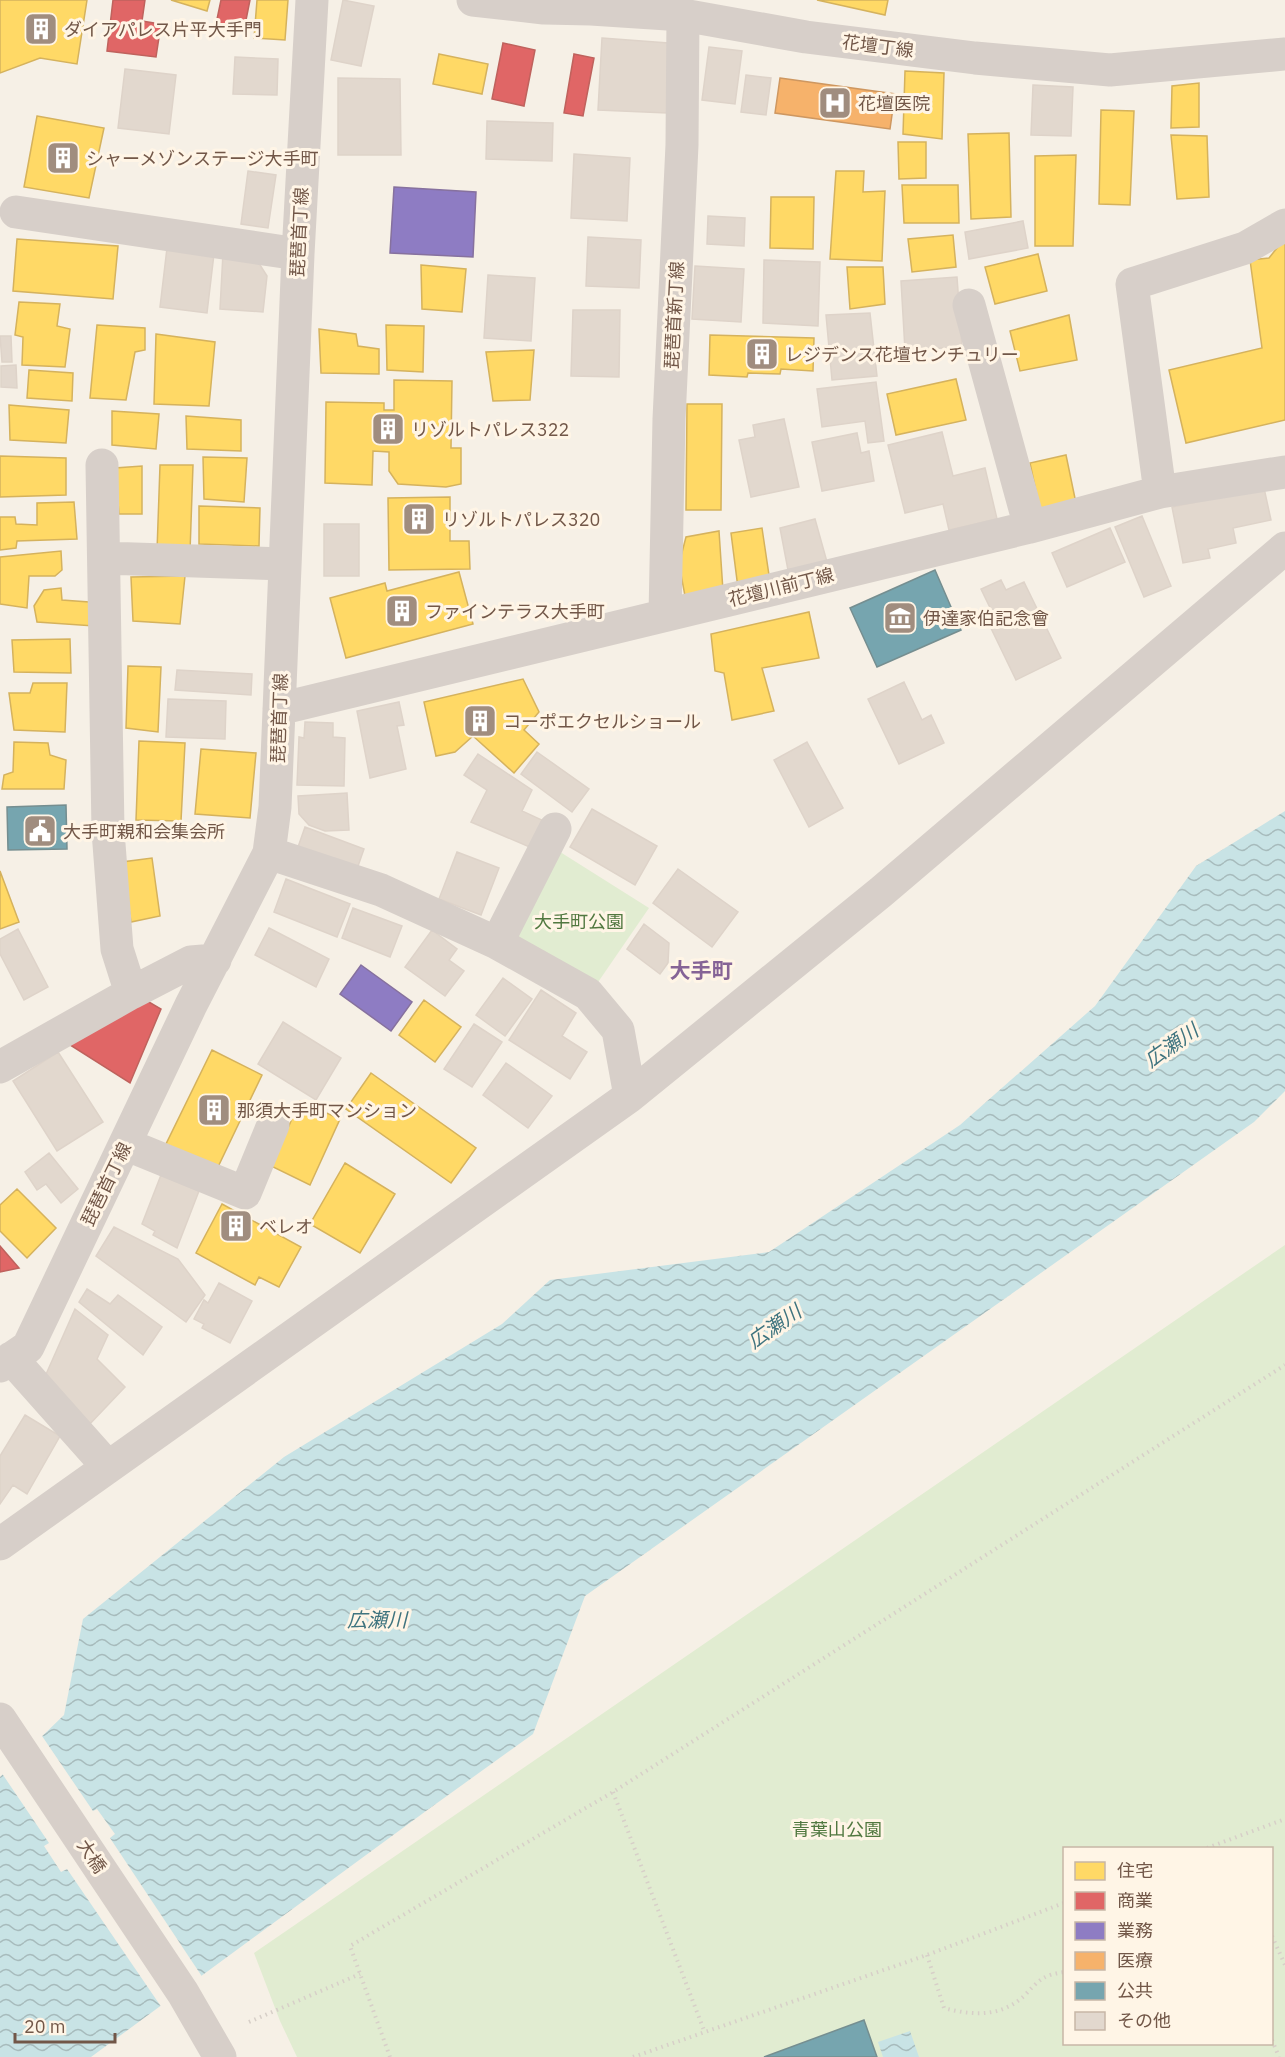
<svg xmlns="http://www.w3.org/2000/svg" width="1285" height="2057" font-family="'IBM Plex Sans','Noto Sans JP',sans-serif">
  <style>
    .green { fill: #e1ecd1; fill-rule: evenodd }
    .water { fill: url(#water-waves) }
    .pier { fill: #f6f0e6 }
    .homes { fill: #ffd966; stroke: #d5b25d; stroke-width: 1.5 }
    .shops { fill: #e06666; stroke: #bf625d; stroke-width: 1.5 }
    .offices { fill: #8e7cc3; stroke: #86719e; stroke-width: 1.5 }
    .health { fill: #f6b26b; stroke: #ce9760; stroke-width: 1.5 }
    .public { fill: #76a5af; stroke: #758e90; stroke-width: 1.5 }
    .building { fill: #e2d8ce; stroke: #ded3c9; stroke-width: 1.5 }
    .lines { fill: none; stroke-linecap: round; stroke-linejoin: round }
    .path { stroke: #d7cfc8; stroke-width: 4; stroke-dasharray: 1.5 4.5; stroke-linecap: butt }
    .minor { stroke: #d7cfc9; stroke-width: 33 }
    .labels { text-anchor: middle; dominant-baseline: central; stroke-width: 6; stroke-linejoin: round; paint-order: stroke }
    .poi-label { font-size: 18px; fill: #725748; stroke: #fff5e6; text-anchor: start }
    .street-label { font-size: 18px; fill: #725748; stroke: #fff5e6 }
    .park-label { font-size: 18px; fill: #517840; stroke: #fff5e6 }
    .water-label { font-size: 20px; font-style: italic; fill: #3f747f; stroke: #fff5e6 }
    .quarter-label { font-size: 21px; font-weight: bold; fill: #856396; stroke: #fff5e6 }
  </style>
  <defs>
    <pattern id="water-waves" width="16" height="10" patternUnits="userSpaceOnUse" patternTransform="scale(1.5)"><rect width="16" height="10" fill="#c8e3e5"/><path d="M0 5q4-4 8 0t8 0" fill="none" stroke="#a7bbbc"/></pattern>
  </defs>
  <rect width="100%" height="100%" fill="#f6f0e6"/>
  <path class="green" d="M557 850 649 908 594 988 514 938Z
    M1285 1245V2057H297L280 2021 254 1953ZM1064 1848H1272V2044H1064Z"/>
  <path class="water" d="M1285 811V1091L1254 1122 585 1596 533 1734 426 1811 91 2057H0V1777L64 1715 83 1619 284 1457 502 1324 550 1280 769 1252 960 1125 1095 1006 1196 866Z
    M910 2031 919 2057H883L878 2042Z"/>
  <path class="pier" d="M40 1733 93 1811 97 1809 115 1834 110 1838 203 1978 162 2008 67 1869 61 1872 44 1846 49 1843 1 1772Z"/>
  <path class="homes" d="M0 0H87L77 64 40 58 0 73Z
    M171 0H210L207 11Z
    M257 0H288L285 40 254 38Z
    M817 0H888L885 15Z
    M439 54 488 64 482 94 433 84Z
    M905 71 944 73 942 139 903 134Z
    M1199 83V127L1171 128 1172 86Z
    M1101 110 1134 111 1130 205 1099 204Z
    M37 116 104 128 89 198 24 187Z
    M1009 133 1011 217 971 219 968 134Z
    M1171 135 1207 136 1209 197 1177 199Z
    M898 142H926V178L899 179Z
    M1076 155 1073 246H1035V156Z
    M836 171H864L863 192 885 191 882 261 830 259Z
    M902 185H958L959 223H904Z
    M771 197H814L813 249 770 248Z
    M953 235 956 267 912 272 908 239Z
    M1285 238V420L1186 443 1169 370 1262 348 1250 260 1269 258Z
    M17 239 118 246 113 299 13 291Z
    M1038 254 1047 291 995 304 985 267Z
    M421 265 466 269 462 312 422 309Z
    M847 267H883L885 304 850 309Z
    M19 302 60 304 57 326 70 329 65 367 22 365 23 337 15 335Z
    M1069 315 1077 360 1020 371 1010 331Z
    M97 325 145 328V350L135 352 126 400 90 398Z
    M386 325 424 326 423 372 387 370Z
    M319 329 356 334 358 346 379 349V374L321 373Z
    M156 334 215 342 209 406 154 404Z
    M710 335 814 338 813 371 781 369 780 374 748 373 747 377 709 375Z
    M534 350 530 400 493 401 486 352Z
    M29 370 73 373 72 401 27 398Z
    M956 379 966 420 896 435 887 394Z
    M394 380 452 381 451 448H461V484L446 487 398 484 389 471V452L373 451 372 485 325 483 326 402 384 403V410H394Z
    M687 404H722L721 510H686Z
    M9 405 69 410 66 443 10 440Z
    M112 411 159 414 156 449 112 445Z
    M186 416 241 420V451L187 449Z
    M1066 455 1077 508 1041 515 1030 463Z
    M0 456 66 458V495L0 497Z
    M203 457 247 458 244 502 204 499Z
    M160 465H193L190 552 157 551Z
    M142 466V514H119L115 468Z
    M450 497V541H469L470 569 389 570 388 498Z
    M74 502 77 539 17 541 16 548 0 550V517H15L16 524 37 525V503Z
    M199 506 260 508 259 546 199 544Z
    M762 528 770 582 738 588 731 533Z
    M719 531 723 591 685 596 679 564 686 537Z
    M61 551 62 570 55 576H29L27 608 0 604V557Z
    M459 572 473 624 346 658 330 598 385 583 387 591Z
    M185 576 180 624 133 621 131 577Z
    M61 588 62 600 89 602 94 626 37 622 34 606 44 590Z
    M809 612 819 658 762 668 774 711 732 720 724 673 715 671 711 634Z
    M70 639 71 673 14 672 12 640Z
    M128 666 161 667 158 732 126 728Z
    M523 679 539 712 524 730 539 744 514 773 473 736 455 752 436 756 424 702Z
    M33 683H67L65 732 14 730 9 693H30Z
    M139 741 185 743 181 821 136 820Z
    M14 742 48 743 50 755 66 760 64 789H2L4 775 13 772Z
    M201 749 256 753 250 818 195 814Z
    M152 858 160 916 131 922 122 862Z
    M0 871 19 922 0 929Z
    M424 1000 461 1027 435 1062 399 1035Z
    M212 1050 262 1075 217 1169 166 1144Z
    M371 1073 476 1148 451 1183 346 1109Z
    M300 1101 340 1119 310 1185 271 1166Z
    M345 1163 395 1194 360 1253 310 1224Z
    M17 1189 56 1228 27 1258 0 1231V1205Z
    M222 1204 301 1247 279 1287 259 1277 255 1285 196 1253Z"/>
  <path class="shops" d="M113 0H145L142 21 161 24 156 57 107 51Z
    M221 0H250L244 30 216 24Z
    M503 43 535 50 524 106 492 99Z
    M574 54 594 58 583 116 564 113Z
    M142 998 161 1009 130 1083 67 1043Z
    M0 1246 19 1268 0 1272Z"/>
  <path class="offices" d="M394 187 476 192 473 257 390 253Z
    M361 965 412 1002 391 1031 340 994Z"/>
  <path class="health" d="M780 78 895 94 890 129 775 113Z"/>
  <path class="public" d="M935 570 961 630 877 667 850 608Z
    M66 805 67 849 8 850 7 807Z
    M864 2020 877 2057H764Z"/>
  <path class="building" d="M343 0 374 6 361 66 331 60Z
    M602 38 668 43 667 113 598 110Z
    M709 47 742 51 735 104 702 100Z
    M235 57 278 59 277 95 233 94Z
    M125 69 176 75 169 134 118 128Z
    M746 75 771 78 766 115 741 112Z
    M338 78 400 79 401 155H338Z
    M1033 85 1073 87 1071 136 1031 135Z
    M487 121 553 123 552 161 486 159Z
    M574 154 630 158 627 221 571 218Z
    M248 171 276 175 268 228 241 224Z
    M708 216 745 218 744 246 707 244Z
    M1023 221 1028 248 969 259 965 232Z
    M588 237 641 240 639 288 586 286Z
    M167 248 214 254 207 313 160 307Z
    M223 253 255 257 267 276 263 312 220 309Z
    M764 260 820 262 818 326 763 323Z
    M695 266 744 269 741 322 692 319Z
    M488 275 535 278 531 341 484 338Z
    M957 277 962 347 905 350 901 281Z
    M573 310H620L619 377 571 376Z
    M870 313 877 376 832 380 826 315Z
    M0 336H11L12 362H2Z
    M16 365 17 388 1 387V366Z
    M876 382 884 441 868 443 865 421 822 427 817 389Z
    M784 419 799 487 751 497 739 440 755 437 753 425Z
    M942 432 953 476 985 468 997 519 949 530 943 504 905 513 888 445Z
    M857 433 861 453 869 451 874 481 822 491 812 442Z
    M1264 488 1271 520 1233 528 1236 543 1208 549 1210 558 1183 563 1172 507Z
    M1142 516 1171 586 1144 597 1115 527Z
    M815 519 827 562 788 570 780 528Z
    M324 524H359V576H324Z
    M1110 528 1125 562 1067 587 1052 553Z
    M1001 580 1006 590 1024 582 1061 658 1016 680 988 622 995 618 981 589Z
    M177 670 252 674 251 695 175 690Z
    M904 682 922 720 931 715 944 743 899 764 868 699Z
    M168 699 226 701 225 739 166 737Z
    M399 702 404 725 397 726 406 769 370 778 357 711Z
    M305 722 333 723V737L345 738 344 786 297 785 299 737 304 738Z
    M807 742 843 808 809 827 774 760Z
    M537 752 589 789 572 812 521 774Z
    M478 754 532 790 522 811 544 821 532 848 471 822 487 790 464 775Z
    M347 793 349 830 325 831 309 825 299 814 298 796Z
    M592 809 657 846 635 885 570 847Z
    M305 827 364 849 357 869 298 847Z
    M457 852 499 868 481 915 439 899Z
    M678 869 738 912 712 947 653 903Z
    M286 879 350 904 337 937 274 912Z
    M353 908 402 926 390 957 342 938Z
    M644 924 669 943 668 963 660 974 627 949Z
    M269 928 329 959 316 987 255 955Z
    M18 929 48 987 24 1000 0 954V939Z
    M432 930 457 949 449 960 464 971 445 996 405 967Z
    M503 978 532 999 505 1036 476 1015Z
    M541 990 576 1013 562 1036 587 1052 570 1079 509 1040Z
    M283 1022 341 1058 316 1100 258 1064Z
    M474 1024 502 1042 472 1087 444 1069Z
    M58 1052 103 1122 57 1151 13 1081Z
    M506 1063 552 1096 528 1128 483 1095Z
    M49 1153 78 1189 61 1203 46 1184 37 1190 25 1172Z
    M161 1175 199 1191 177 1248 153 1235 155 1231 142 1224Z
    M114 1227 178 1259 205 1295 186 1322 96 1256Z
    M219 1283 252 1301 230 1343 202 1328 204 1324 194 1319 204 1300 208 1303Z
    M87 1289 110 1304 118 1295 162 1327 143 1355 79 1302Z
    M75 1309 108 1335 97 1359 125 1387 88 1426 43 1381Z
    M25 1415 60 1436 27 1494 13 1485 0 1504V1456Z"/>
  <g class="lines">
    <path class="path" d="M613 1792 705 2033
      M1207 1848 1285 1819
      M1272 1936 1285 1965
      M927 1955 944 2008C973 2016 1002 2017 1025 1995 1039 1980 1043 1975 1064 1972
      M249 2022 360 1974
      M1272 2040 1279 2057
      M390 2057 350 1946 613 1792 1285 1365
      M633 2057 927 1955 1064 1903"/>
    <path class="minor" d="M473 0 544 8 591 9 683 15 806 37 975 58 1110 70 1285 54
      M16 212 298 254
      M969 305 1030 527
      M102 465 108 831 117 949 131 993
      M1160 492 1132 284 1245 248 1285 225
      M104 558 285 564
      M665 615 669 419 682 145 683 15
      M279 709 1030 527 1160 492 1285 472
      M269 853 381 890 497 943 588 994 618 1030 630 1096
      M497 943 555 829
      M0 1067 131 993 191 962 215 960
      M125 1144 245 1193 273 1125
      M11 1358 108 1467
      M0 1366 28 1347 191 1005 269 853 275 807 298 254 312 0
      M0 1544 630 1096 881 892 1285 548
      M0 1719 183 1993 220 2057"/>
  </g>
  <defs>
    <symbol id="building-square" viewBox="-11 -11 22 22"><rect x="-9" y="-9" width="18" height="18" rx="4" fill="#a08d7f" stroke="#fff5e6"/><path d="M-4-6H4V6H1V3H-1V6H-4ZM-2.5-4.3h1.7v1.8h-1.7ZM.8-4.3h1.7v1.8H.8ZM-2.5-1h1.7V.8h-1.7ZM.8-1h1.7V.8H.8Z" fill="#fff"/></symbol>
    <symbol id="hospital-square" viewBox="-11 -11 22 22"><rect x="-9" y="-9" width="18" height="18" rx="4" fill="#a08d7f" stroke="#fff5e6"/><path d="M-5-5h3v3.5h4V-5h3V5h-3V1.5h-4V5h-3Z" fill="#fff"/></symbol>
    <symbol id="museum-square" viewBox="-11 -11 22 22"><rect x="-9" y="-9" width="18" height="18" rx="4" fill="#a08d7f" stroke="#fff5e6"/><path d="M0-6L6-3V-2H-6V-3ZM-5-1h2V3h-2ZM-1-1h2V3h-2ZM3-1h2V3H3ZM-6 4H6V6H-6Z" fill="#fff"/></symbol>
    <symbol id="civic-square" viewBox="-11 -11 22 22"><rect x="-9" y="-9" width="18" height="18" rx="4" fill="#a08d7f" stroke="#fff5e6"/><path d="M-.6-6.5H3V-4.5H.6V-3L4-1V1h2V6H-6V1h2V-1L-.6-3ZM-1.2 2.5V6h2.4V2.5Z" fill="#fff"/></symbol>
  </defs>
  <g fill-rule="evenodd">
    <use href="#building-square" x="22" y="10" width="38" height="38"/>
    <use href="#hospital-square" x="816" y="84" width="38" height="38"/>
    <use href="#building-square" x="44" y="139" width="38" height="38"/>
    <use href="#building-square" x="743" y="335" width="38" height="38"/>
    <use href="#building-square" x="369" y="410" width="38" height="38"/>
    <use href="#building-square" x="400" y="500" width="38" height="38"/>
    <use href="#building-square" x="383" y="592" width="38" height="38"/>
    <use href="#museum-square" x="881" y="599" width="38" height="38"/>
    <use href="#building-square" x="461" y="702" width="38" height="38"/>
    <use href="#civic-square" x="21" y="812" width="38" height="38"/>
    <use href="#building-square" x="195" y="1091" width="38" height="38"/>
    <use href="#building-square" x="217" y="1207" width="38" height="38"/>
  </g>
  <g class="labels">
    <g class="poi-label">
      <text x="64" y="29">ダイアパレス片平大手門</text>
      <text x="858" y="103">花壇医院</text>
      <text x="86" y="158">シャーメゾンステージ大手町</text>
      <text x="785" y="354">レジデンス花壇センチュリー</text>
      <text x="411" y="429">リゾルトパレス322</text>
      <text x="442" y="519">リゾルトパレス320</text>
      <text x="425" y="611">ファインテラス大手町</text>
      <text x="923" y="618">伊達家伯記念會</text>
      <text x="503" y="721">コーポエクセルショール</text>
      <text x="63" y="831">大手町親和会集会所</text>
      <text x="237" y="1110">那須大手町マンション</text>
      <text x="259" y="1226">ベレオ</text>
    </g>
    <g class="street-label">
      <text transform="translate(878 46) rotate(7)">花壇丁線</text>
      <text transform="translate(299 232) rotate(-87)">琵琶首丁線</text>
      <text transform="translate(674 315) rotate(-87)">琵琶首新丁線</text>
      <text transform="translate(781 587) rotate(-14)">花壇川前丁線</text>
      <text transform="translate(279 718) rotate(-88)">琵琶首丁線</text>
      <text transform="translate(106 1184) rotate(-64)">琵琶首丁線</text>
      <text transform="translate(92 1856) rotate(56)">大橋</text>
    </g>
    <g class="park-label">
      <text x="579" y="921">大手町公園</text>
      <text x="837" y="1829">青葉山公園</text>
    </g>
    <g class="water-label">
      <text transform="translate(1171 1045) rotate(-35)">広瀬川</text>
      <text transform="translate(774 1326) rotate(-35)">広瀬川</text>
      <text x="377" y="1619">広瀬川</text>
    </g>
    <g class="quarter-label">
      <text x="701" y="970">大手町</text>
    </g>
  </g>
  <rect x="1063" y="1847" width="210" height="198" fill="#fff5e6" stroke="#c7b6a7" stroke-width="1.5"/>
  <rect x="1075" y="1862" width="30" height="18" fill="#ffd966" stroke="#c7b6a7" stroke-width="1.5"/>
  <text x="1117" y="1877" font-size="18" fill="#725748">住宅</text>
  <rect x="1075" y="1892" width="30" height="18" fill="#e06666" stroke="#c7b6a7" stroke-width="1.5"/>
  <text x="1117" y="1907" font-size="18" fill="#725748">商業</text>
  <rect x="1075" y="1922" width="30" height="18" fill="#8e7cc3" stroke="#c7b6a7" stroke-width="1.5"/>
  <text x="1117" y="1937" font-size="18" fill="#725748">業務</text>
  <rect x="1075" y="1952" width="30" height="18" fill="#f6b26b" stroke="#c7b6a7" stroke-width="1.5"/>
  <text x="1117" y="1967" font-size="18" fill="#725748">医療</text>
  <rect x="1075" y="1982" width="30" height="18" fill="#76a5af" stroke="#c7b6a7" stroke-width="1.5"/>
  <text x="1117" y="1997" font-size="18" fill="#725748">公共</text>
  <rect x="1075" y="2012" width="30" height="18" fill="#e2d8ce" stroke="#c7b6a7" stroke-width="1.5"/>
  <text x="1117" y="2027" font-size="18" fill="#725748">その他</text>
  <path d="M15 2033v9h100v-9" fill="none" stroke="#725748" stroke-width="3"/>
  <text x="24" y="2033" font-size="18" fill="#725748" stroke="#fff5e6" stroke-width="4.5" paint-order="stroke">20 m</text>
</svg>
